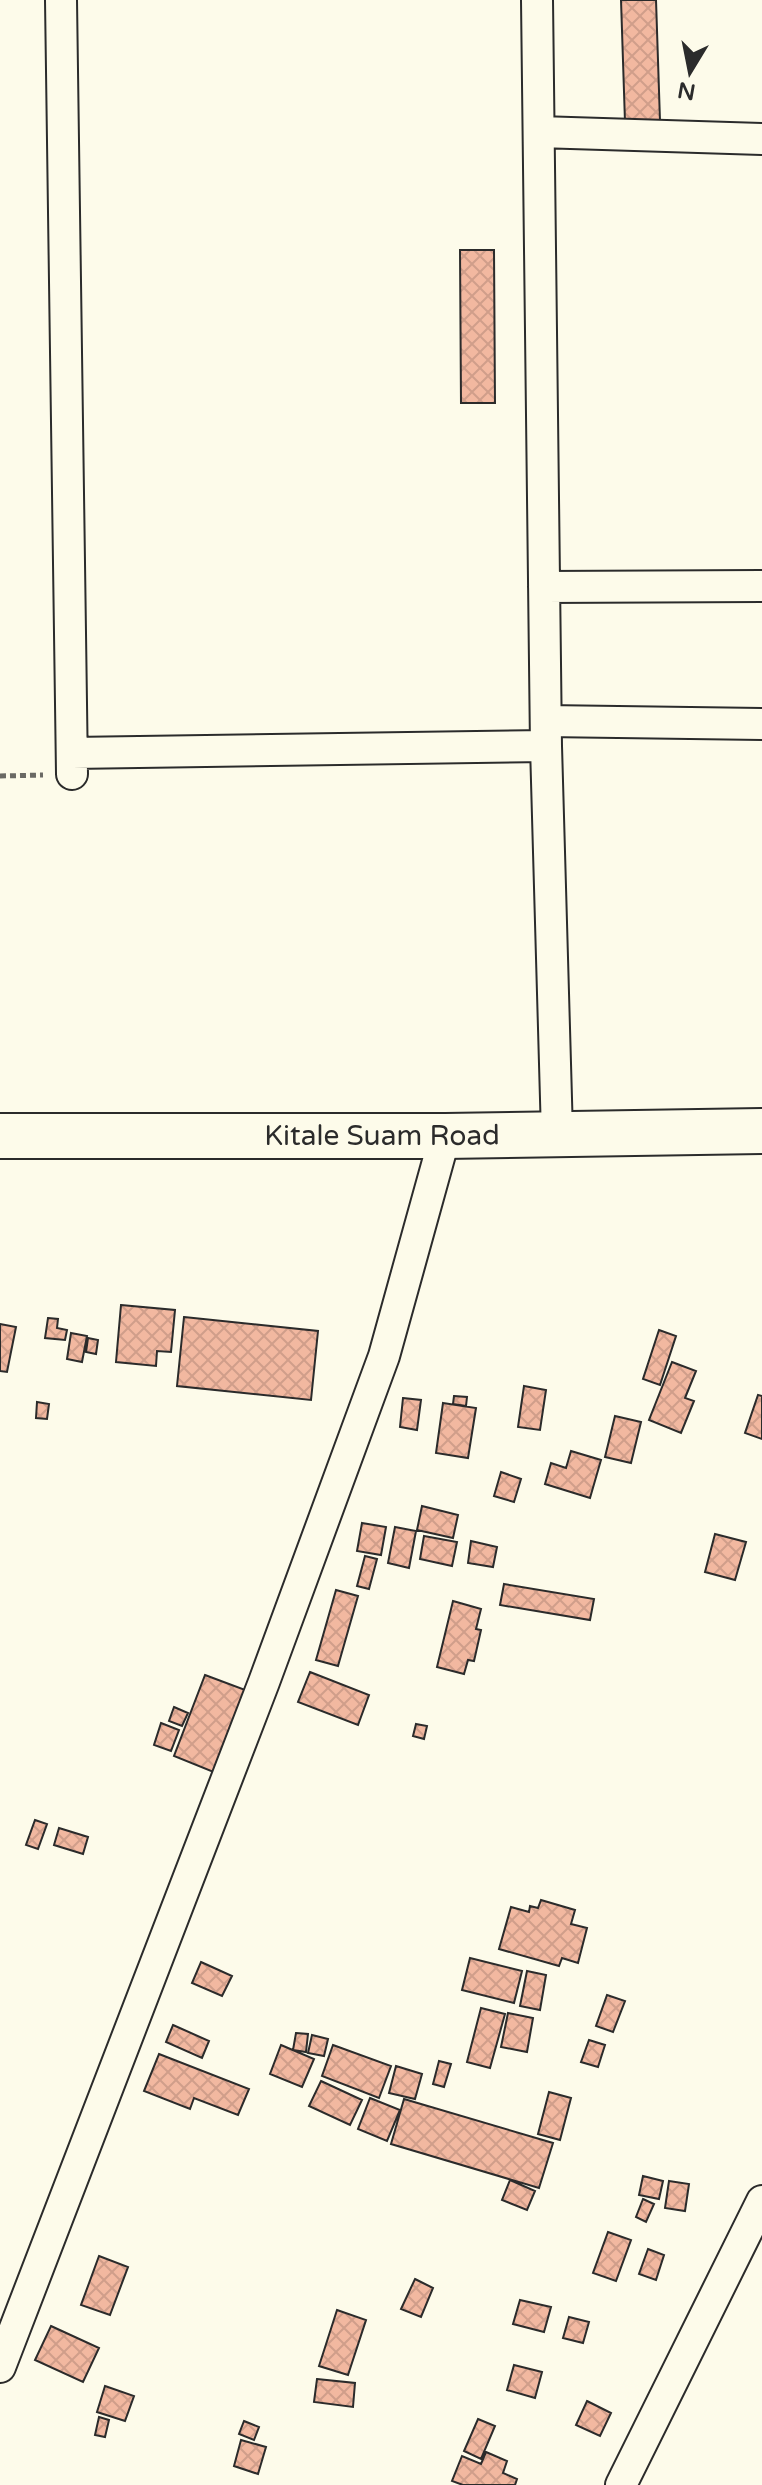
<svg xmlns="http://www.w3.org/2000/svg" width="762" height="2485" font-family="'Varela Round',sans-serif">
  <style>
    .building { fill: url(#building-cross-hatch); stroke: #2b2b2b; stroke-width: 2 }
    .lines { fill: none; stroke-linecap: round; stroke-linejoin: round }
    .minor-casing { stroke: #2b2b2b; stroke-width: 34 }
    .trunk-casing { stroke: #2b2b2b; stroke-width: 48 }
    .path { stroke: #6a6964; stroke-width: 5; stroke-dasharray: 6 4; stroke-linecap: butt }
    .minor { stroke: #fdfbea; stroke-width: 30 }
    .trunk { stroke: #fdfbea; stroke-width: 44 }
    .labels { text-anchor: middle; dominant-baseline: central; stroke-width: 6; stroke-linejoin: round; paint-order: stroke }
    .street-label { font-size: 28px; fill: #2b2b2b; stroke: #fdfbea }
  </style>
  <defs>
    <pattern id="building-cross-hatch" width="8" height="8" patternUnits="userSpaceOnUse" patternTransform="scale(2)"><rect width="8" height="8" fill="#f2b8a0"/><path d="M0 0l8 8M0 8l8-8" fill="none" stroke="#d09e8a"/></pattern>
  </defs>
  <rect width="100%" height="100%" fill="#fdfbea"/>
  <path class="building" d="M621 0H656L660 121 625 122Z
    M460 250H494L495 403H461Z
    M121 1305 175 1310 171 1352 157 1351 156 1366 116 1362Z
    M184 1317 318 1331 311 1400 177 1386Z
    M48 1318 58 1319 57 1328 67 1330 65 1340 45 1338Z
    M0 1324 16 1327 7 1372 0 1371Z
    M659 1330 676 1336 660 1385 643 1379Z
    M71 1333 87 1336 82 1362 67 1359Z
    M88 1338 98 1340 96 1354 86 1352Z
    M672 1362 696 1371 685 1398 694 1401 681 1433 649 1420Z
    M524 1386 546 1390 540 1430 518 1427Z
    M758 1395 762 1396V1439L745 1433Z
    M454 1396 467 1397 466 1406 453 1404Z
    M403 1398 421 1400 417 1430 400 1427Z
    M37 1402 49 1404 47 1419 36 1418Z
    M443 1403 476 1408 468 1458 436 1453Z
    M615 1416 641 1422 631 1463 605 1457Z
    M571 1451 601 1460 590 1498 545 1484 551 1463 566 1468Z
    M501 1472 521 1479 514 1502 494 1496Z
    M422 1506 458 1515 453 1538 417 1530Z
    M362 1523 386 1527 381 1555 357 1551Z
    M395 1527 416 1531 409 1568 388 1563Z
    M715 1534 746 1542 735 1580 705 1572Z
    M424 1536 457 1542 452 1566 420 1559Z
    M471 1541 497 1547 493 1567 468 1563Z
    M365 1556 377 1559 369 1589 357 1586Z
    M504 1584 594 1599 590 1620 500 1605Z
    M336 1590 358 1596 338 1666 316 1660Z
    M453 1601 481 1609 476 1629 481 1630 474 1661 468 1660 464 1674 437 1667Z
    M310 1672 369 1695 358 1725 298 1702Z
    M205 1675 248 1691 216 1773 174 1756Z
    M174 1707 188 1713 182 1726 169 1721Z
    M161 1723 179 1730 171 1751 154 1745Z
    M416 1724 427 1726 424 1739 413 1736Z
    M35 1820 47 1824 38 1849 26 1845Z
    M59 1828 88 1837 83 1854 54 1845Z
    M541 1900 575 1910 571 1924 587 1928 578 1963 562 1958 559 1966 499 1949 511 1907 529 1912 530 1906 538 1908Z
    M470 1958 522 1971 514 2003 462 1990Z
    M201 1962 232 1976 222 1996 192 1983Z
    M527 1971 546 1975 540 2010 520 2006Z
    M607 1995 625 2001 613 2032 596 2026Z
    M481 2008 505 2014 490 2068 467 2062Z
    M508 2013 533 2018 527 2052 501 2047Z
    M173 2025 209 2041 202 2058 166 2042Z
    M296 2033 308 2034 306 2052 293 2050Z
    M312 2035 328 2039 324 2056 308 2053Z
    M589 2040 605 2045 598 2067 581 2062Z
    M281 2045 314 2059 302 2087 270 2074Z
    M333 2045 391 2066 379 2098 322 2076Z
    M159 2054 249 2089 238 2115 194 2098 190 2109 144 2091Z
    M439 2061 451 2064 444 2087 433 2084Z
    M396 2066 422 2074 415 2099 389 2093Z
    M321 2081 362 2100 350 2125 309 2106Z
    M549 2092 571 2098 560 2140 538 2134Z
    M370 2098 400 2110 387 2141 358 2129Z
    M404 2099 553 2143 539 2188 391 2144Z
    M643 2176 663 2181 659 2199 639 2195Z
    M510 2180 535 2191 527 2210 502 2200Z
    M669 2181 689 2184 685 2211 665 2208Z
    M643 2199 654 2204 646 2222 636 2217Z
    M608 2232 631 2240 616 2281 593 2273Z
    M648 2249 664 2255 656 2280 639 2274Z
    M99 2256 128 2267 110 2315 81 2305Z
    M415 2279 433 2288 421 2317 401 2309Z
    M520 2300 551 2307 544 2332 513 2324Z
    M337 2310 366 2320 348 2375 319 2366Z
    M569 2317 589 2322 583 2343 563 2338Z
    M51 2326 99 2348 83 2382 35 2360Z
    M514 2365 542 2372 535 2398 507 2390Z
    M317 2379 355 2383 353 2407 314 2402Z
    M105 2386 134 2396 125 2421 97 2412Z
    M587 2401 611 2413 600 2436 576 2425Z
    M99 2417 109 2420 105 2437 95 2435Z
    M478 2419 495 2426 481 2459 464 2451Z
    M244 2421 259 2427 254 2440 239 2434Z
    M241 2440 266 2447 258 2474 234 2466Z
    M486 2452 507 2461 503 2473 517 2479 515 2485H463L452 2481 462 2456 481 2464Z"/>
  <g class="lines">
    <defs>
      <path id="minor" d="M61 0 72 774
        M537 0 546 746 557 1134
        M539 132 762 139
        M544 587 762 586
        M546 721 762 724
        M72 753 546 746
        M0 2367 264 1682 384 1356 445 1136
        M621 2485 762 2201"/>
      <g id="trunk">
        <path id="s1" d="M0 1136H445L762 1131"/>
      </g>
    </defs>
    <use href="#minor" class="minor-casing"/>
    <use href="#trunk" class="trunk-casing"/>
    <path class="path" d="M0 776 43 775"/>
    <use href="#minor" class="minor"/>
    <use href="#trunk" class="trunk"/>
  </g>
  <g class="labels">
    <g class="street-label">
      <text stroke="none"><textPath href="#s1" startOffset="382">Kitale Suam Road</textPath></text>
    </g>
  </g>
  <g transform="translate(690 72) rotate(190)" stroke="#fdfbea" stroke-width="6" paint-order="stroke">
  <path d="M0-6L14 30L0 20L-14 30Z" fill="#2b2b2b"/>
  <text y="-12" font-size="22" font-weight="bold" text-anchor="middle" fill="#2b2b2b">N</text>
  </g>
</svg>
